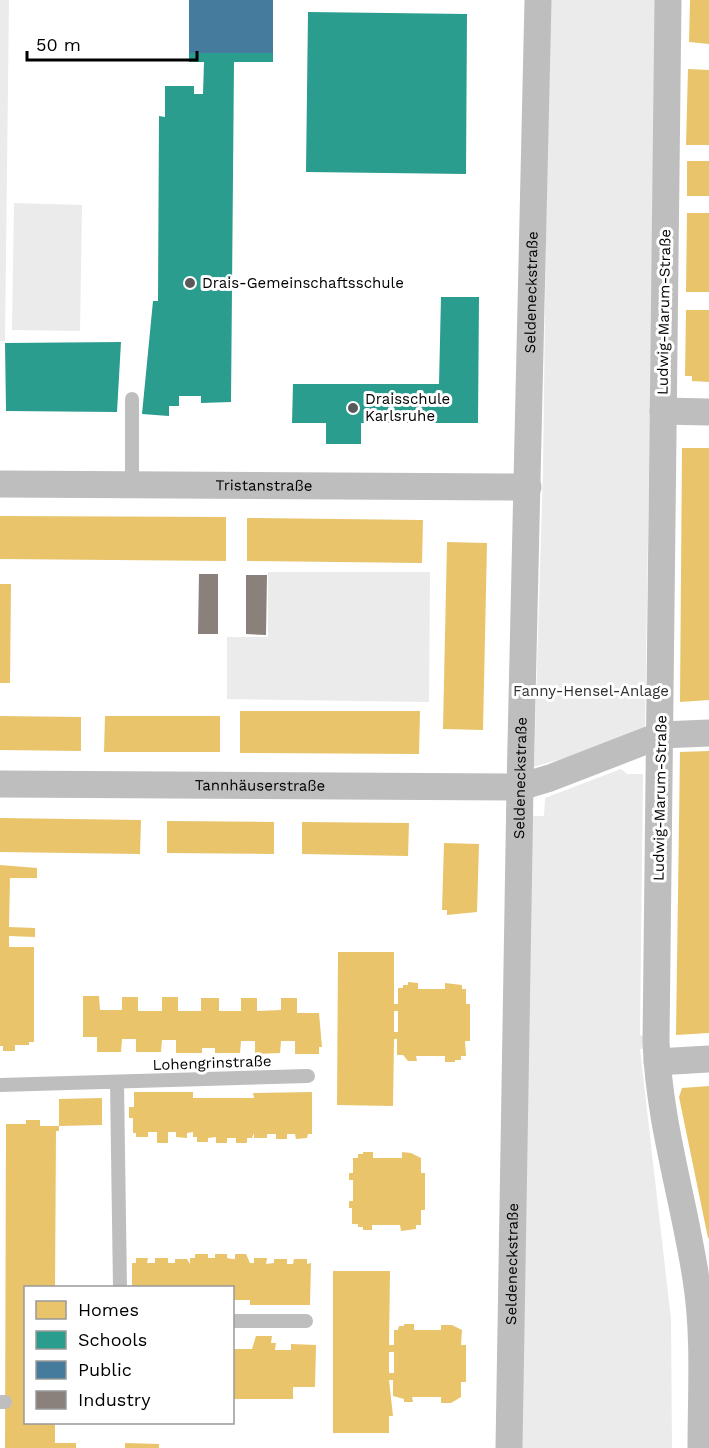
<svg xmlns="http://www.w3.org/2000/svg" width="709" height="1448" font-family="'Work Sans',sans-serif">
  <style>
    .green { fill: #ebebeb }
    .homes { fill: #e9c46a; fill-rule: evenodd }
    .schools { fill: #2a9d8f }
    .public { fill: #457b9d }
    .industry { fill: #8a817c }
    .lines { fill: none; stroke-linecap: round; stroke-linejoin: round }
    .service { stroke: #bebebe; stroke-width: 14 }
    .minor { stroke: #bebebe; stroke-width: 27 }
    .poi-dot { fill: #595959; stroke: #fff; stroke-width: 2 }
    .labels { text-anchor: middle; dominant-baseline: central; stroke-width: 6; stroke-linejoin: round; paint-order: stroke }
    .poi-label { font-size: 15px; fill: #000; stroke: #fff; text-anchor: start }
    .street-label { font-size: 15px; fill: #000; stroke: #fff }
    .park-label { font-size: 15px; fill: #313131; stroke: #fff }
  </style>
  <rect width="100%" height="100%" fill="#fff"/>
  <path class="green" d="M0 0H9L5 341H0Z
    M549 0H656L645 734 534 767 543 470Z
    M14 203 82 205 80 331 12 330Z
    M268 572H430L429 702 227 699V637H268Z
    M621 769 627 774H643L640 1035 646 1037V1048L640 1049 671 1319 672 1448H520L530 816H544L545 798Z"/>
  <path class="homes" d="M690 0H709V44L689 42Z
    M688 69 709 70V145H686Z
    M687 161H709V196H687Z
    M687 213H709V292H686Z
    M686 310H709V382L692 381V376H685Z
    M682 448H709V700L680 702Z
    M0 516 226 517V561L0 559Z
    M247 518 423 520 422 563 247 561Z
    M447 542 487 543 483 730 443 729Z
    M0 584H11L10 683H0Z
    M240 711H420L419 754 240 753Z
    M0 716 81 717V751L0 750Z
    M105 716H220V752H104Z
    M709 751V1033L676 1035 680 752Z
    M0 818 141 820 140 854 0 852Z
    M167 821 274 822V854L167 853Z
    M302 822 409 823 408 856 302 854Z
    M444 843 479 844 477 912 447 915V910H442Z
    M0 865 37 868V878H10L9 927 35 928V937L9 936V947H34V1042H29V1045H15V1051H3V1046H0Z
    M338 952H394V1004H398V988H403V985H408V982L418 983V989H445V983L462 985V989H466V1004H470V1041H465L466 1056H461V1060H455V1062H445V1056H416L417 1061H408L403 1055H397V1039H394L393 1106 337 1105ZM394 1011H398V1032H394Z
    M83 996H99L100 1010H122V997H138V1011H162V997H178V1011H201V998H219V1011H241V998H257V1011L281 1010V998H297V1013H319L322 1047H319V1054H295V1041H281L280 1053 255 1054V1041H241L240 1053H215V1048H202V1053H176V1040H162L161 1052H136V1039H122L121 1052H97V1037H83Z
    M709 1086V1238H708L679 1097 682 1088Z
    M134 1092H193V1098H254L253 1093 312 1092V1134H308L307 1138 296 1139 295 1134H287V1139H276V1134H267V1138H254V1133L252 1138H247V1143H236V1138H227V1143H216V1137L208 1138V1142H197V1137H193V1132L187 1133V1138L176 1137V1132H168V1143H157V1132H148V1137H136V1133H133V1118H129V1107H134Z
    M102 1098V1125L59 1126V1099Z
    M26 1120H40V1126H59V1131H56L55 1287 26 1288V1422H55V1443H76V1448H5L6 1124H26Z
    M363 1152H373V1158H402V1152L411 1153 421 1158V1173H425V1210H421V1225H416V1229L401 1231 400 1225H372V1230H363V1227H358V1224H352V1208H349V1201H353V1180H349V1173H353V1158H358V1154H363Z
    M195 1254H208V1258H215V1254H227V1258L232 1259H235V1254H246L250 1263H254V1258H267L266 1264 274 1263V1259H287V1264H293L294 1259H307V1264L311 1263 310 1305H250V1300H232V1287H132V1263H136V1258H148L147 1263H155V1258H168V1263H175V1259H187L190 1264V1258H195Z
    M333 1271H390L389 1345H394V1330H398L399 1326H404V1324H414V1330H441V1325H452L462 1330 461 1345H466V1382H461V1397L451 1403H441V1397H412L413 1402H404V1399L393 1396V1380H389L393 1416H389V1433H333ZM389 1352H394V1373H389Z
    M256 1336H272L271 1343H276L275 1350H291V1344L316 1345 315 1387H293V1399H234L232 1349H252Z
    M125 1443 159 1444V1448H125Z"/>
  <path class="schools" d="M308 12 467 14 466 174 306 172Z
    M189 53H273V62H234L231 402 201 403V396H179V406H169V416L142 414 153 301H158L159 116 165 117V86H194V94H203L204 62H189Z
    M441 297H479L478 423H361V444H326V423H292L293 384H439Z
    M121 342 117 412 6 411 5 343Z"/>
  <path class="public" d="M189 0H273V53H189Z"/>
  <path class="industry" d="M199 574H218V634H198Z
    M246 575H267L266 635 246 634Z"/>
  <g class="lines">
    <path class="service" d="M132 484V399
      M117 1083 120 1288
      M0 1085 308 1076
      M232 1321H306
      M0 1402H5"/>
    <g class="minor">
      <path d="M668 0 656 1041C659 1124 684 1199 696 1279 705 1335 701 1392 701 1448"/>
      <path d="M663 411 709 412"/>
      <path id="s1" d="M0 484 528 487"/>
      <path id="s2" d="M0 784 520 787 550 778 661 735 709 733"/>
      <path d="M657 1062 709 1059"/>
      <path id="s3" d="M509 1448 520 787 538 0"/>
    </g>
  </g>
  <g class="poi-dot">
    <circle cx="190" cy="283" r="6"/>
    <circle cx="353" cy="408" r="6"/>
  </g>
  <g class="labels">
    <g class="poi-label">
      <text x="202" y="283">Drais-Gemeinschaftsschule</text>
      <text x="365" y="399">Draisschule<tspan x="365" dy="17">Karlsruhe</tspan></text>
    </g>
    <g class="street-label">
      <text stroke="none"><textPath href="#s3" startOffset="1156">Seldeneckstraße</textPath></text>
      <text transform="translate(664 312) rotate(-89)">Ludwig-Marum-Straße</text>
      <text stroke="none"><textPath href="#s1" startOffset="264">Tristanstraße</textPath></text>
      <text stroke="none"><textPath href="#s3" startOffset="670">Seldeneckstraße</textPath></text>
      <text stroke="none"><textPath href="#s2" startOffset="260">Tannhäuserstraße</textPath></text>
      <text transform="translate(660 798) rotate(-89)">Ludwig-Marum-Straße</text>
      <text transform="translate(212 1063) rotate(-2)">Lohengrinstraße</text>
      <text stroke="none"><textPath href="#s3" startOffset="184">Seldeneckstraße</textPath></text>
    </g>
    <g class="park-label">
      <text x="591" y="691">Fanny-Hensel-Anlage</text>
    </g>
  </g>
  <rect x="24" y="1286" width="210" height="138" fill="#ffffff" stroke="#999999" stroke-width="1.5"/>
  <rect x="36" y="1301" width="30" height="18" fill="#e9c46a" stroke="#999999" stroke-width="1.5"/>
  <text x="78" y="1316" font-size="18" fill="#000000">Homes</text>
  <rect x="36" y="1331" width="30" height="18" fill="#2a9d8f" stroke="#999999" stroke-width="1.5"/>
  <text x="78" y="1346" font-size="18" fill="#000000">Schools</text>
  <rect x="36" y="1361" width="30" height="18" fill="#457b9d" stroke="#999999" stroke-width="1.5"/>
  <text x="78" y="1376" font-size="18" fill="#000000">Public</text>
  <rect x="36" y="1391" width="30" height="18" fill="#8a817c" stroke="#999999" stroke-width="1.5"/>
  <text x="78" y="1406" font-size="18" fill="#000000">Industry</text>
  <path d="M27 51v9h170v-9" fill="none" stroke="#000000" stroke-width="3"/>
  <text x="36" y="51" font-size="18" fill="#000000" stroke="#ffffff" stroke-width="4.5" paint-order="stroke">50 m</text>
</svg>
